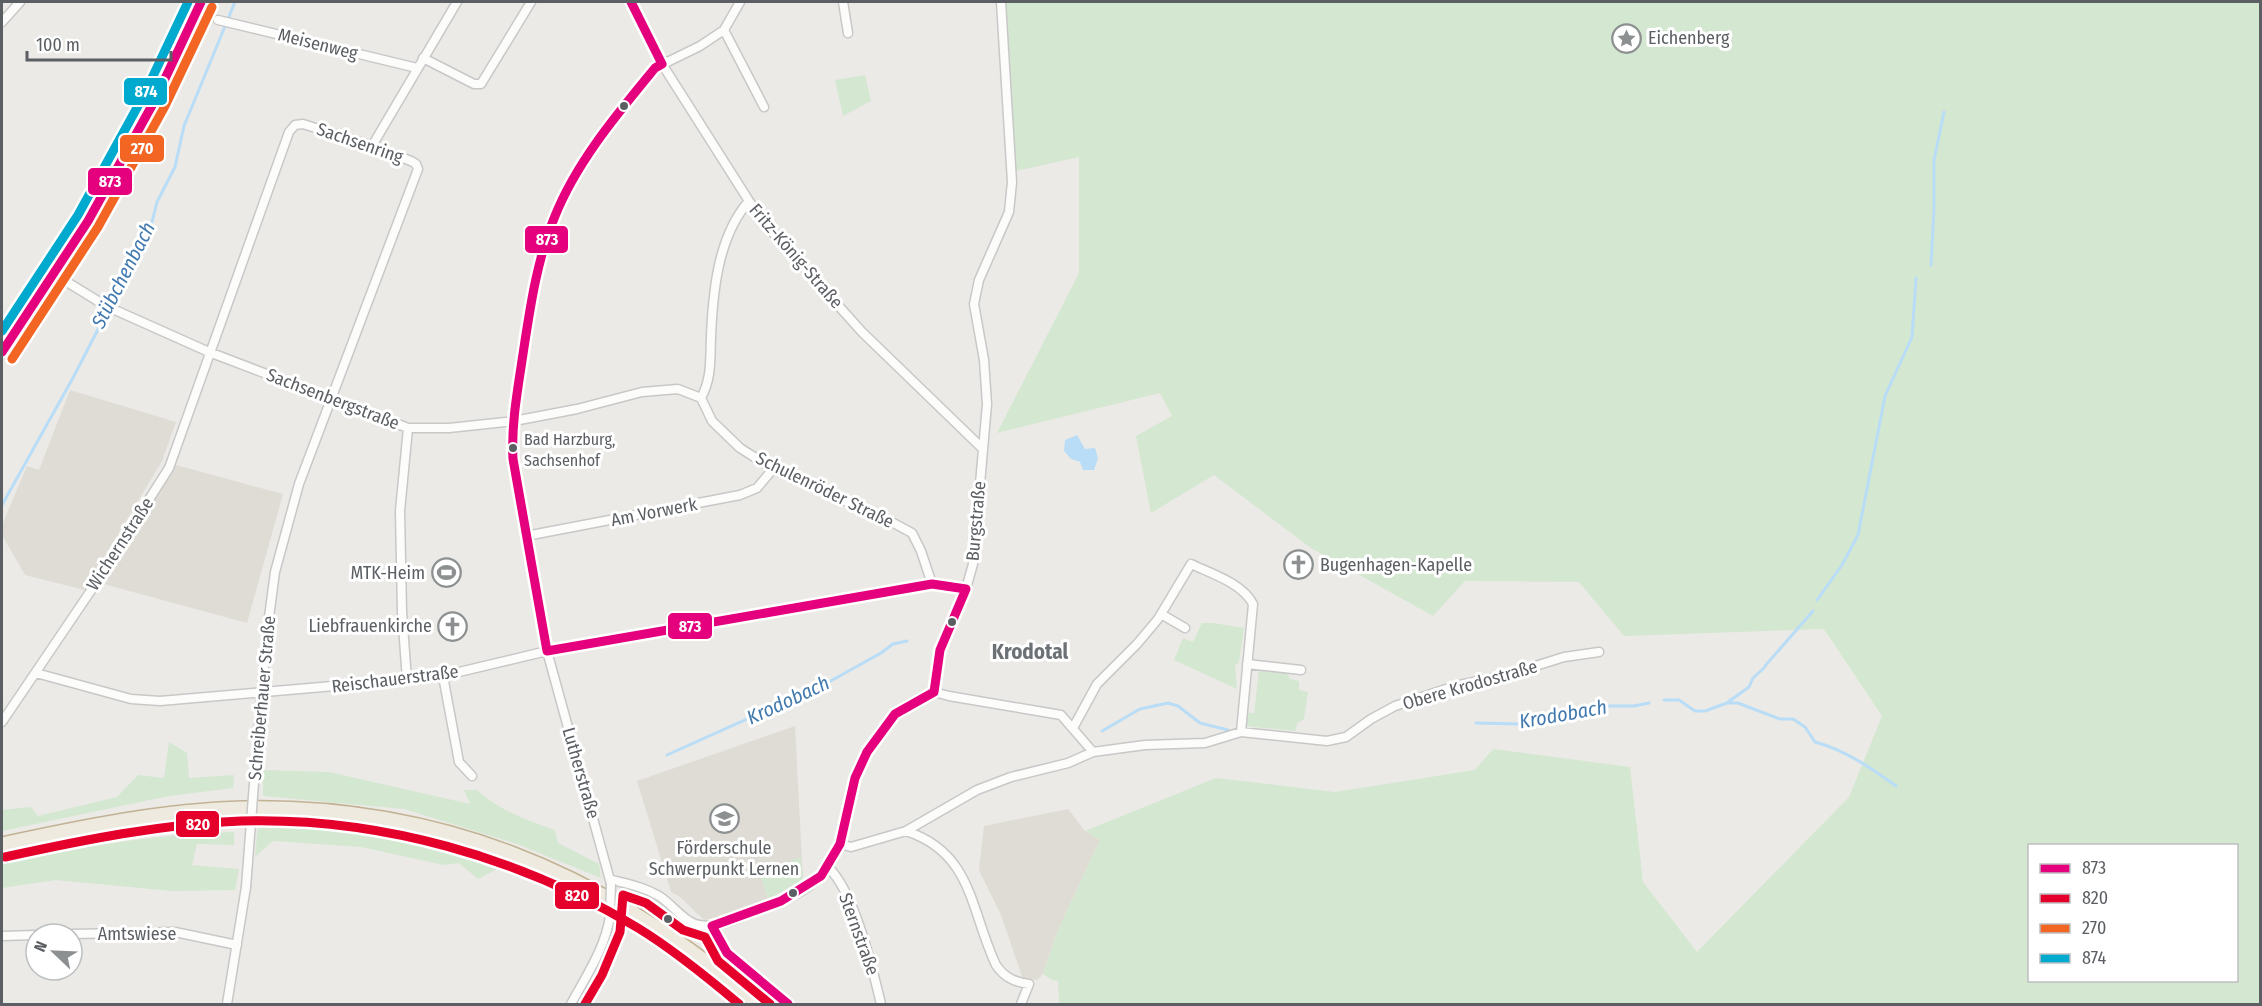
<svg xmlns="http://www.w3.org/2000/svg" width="2262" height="1006" font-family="'Fira Sans Condensed',sans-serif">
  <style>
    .education { fill: #dedcd5 }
    .green { fill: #d4e7d1; fill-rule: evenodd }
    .water { fill: #b9ddf6 }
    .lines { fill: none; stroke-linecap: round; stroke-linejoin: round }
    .stream { stroke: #b9ddf6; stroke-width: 3 }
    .street-casing { stroke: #c8c8c8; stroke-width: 11 }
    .secondary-casing { stroke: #c8c8c8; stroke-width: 15 }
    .primary-casing { stroke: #d3cab4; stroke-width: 15 }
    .highway-casing { stroke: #c2b294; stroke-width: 18 }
    .street { stroke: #fcfcfb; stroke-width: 8 }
    .secondary { stroke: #fcfcfb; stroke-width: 12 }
    .primary { stroke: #f2f0e8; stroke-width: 12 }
    .highway { stroke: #eeeae0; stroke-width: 15 }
    .street-bridge-casing { stroke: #c8c8c8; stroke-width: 11; stroke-linecap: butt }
    .street-bridge { stroke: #fcfcfb; stroke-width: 8 }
    .bus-1-casing { stroke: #fff; stroke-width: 14 }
    .bus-2-casing { stroke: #fff; stroke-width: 14 }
    .bus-3-casing { stroke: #fff; stroke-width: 14 }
    .bus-4-casing { stroke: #fff; stroke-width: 14 }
    .bus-1 { stroke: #e5007d; stroke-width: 9 }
    .bus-2 { stroke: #e4002b; stroke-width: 9 }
    .bus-3 { stroke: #f26522; stroke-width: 9 }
    .bus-4 { stroke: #00a9ce; stroke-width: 9 }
    .bus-dot { fill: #5b5f63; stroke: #fff; stroke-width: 2 }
    .labels { text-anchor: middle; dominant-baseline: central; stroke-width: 6; stroke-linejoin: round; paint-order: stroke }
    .bus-label { font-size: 16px; fill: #5b5f63; stroke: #fff; text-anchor: start }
    .poi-label { font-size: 18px; fill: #5b5f63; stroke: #fff; text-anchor: start }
    .street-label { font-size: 18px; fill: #5b5f63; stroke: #fff }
    .water-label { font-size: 20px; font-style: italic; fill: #4179ae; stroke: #fff }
    .quarter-label { font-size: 21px; font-weight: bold; fill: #6c7175; stroke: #fff }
    .line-badge { stroke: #fff; stroke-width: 2 }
    .badge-label { font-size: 16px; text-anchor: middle; font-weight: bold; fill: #fff }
  </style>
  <rect width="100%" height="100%" fill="#ebeae6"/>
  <path class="education" d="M70 390 176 422 162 461 85 590 25 575 2 535V525L27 466 39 470Z
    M176 465 283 494 247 623 100 583Z
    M795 726 803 880 768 899 718 917 704 920 680 897 671 892 637 781Z
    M1068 809 1085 831 1100 840 1058 930 1043 974 1037 980 1023 979 1001 915 979 870 984 826Z"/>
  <path class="green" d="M1005 2H2260V1004H1059L1058 981 1052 980 1043 974 1058 930 1100 840 1085 831 1216 778 1335 792 1475 770 1493 749 1630 767 1643 882 1697 952 1849 797 1882 716 1824 629 1624 636 1579 582 1465 581 1433 616 1311 548 1214 475 1151 513 1136 436 1172 416 1160 393 997 433 1079 273V157L1016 171ZM2030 846H2236V980H2030Z
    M865 75 871 101 843 116 835 80Z
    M1202 623H1213L1244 628 1239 662 1235 666 1237 689 1174 660 1183 638 1193 642Z
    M1259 671 1287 672 1290 679 1299 681V690L1308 692 1304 719 1297 723 1296 731 1244 726 1246 713H1254Z
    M169 742 187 753 189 778 234 775 233 788 169 796 2 831V810L31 807 38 816 117 797 138 775 164 778Z
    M263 770 329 772 470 804 464 790H477C500 811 526 820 555 830L558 843 599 864 601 878 517 844 404 809 263 796Z
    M258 824C326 825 394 831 460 848 485 854 510 867 534 876L532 882 497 869 478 879 459 863 444 865 361 847 273 841 255 857Z
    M234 832V845L197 844 192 865 239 869 235 890 172 891 56 880 2 888V863C79 847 155 834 234 832Z
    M801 857 803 880 768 899 760 875Z"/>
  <path class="water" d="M1077 435 1085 449 1095 448 1098 458 1094 470H1083L1080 462 1071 459 1064 451 1065 440Z"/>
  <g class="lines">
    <path class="stream" d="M1931 265 1934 209V160L1944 112
      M2 505 74 376 151 226 157 202 175 167 184 126 235 2
      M1817 600 1842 565 1858 535 1885 396 1912 337 1916 278
      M1765 666 1813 611
      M1664 700H1679L1695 711H1705L1727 703H1738L1780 719H1793L1805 727 1815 742C1845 750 1871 768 1896 786
      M1728 702 1749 687 1753 678 1764 668
      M1476 723 1520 724 1591 706H1634L1649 703
      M1102 731 1140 709 1168 703 1178 706 1200 723 1228 730
      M667 755 827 683 881 653 893 644 907 641"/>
    <defs>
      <path id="street" d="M631 2 644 30 662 64 749 201 766 225 862 332 983 449
        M843 2 848 33
        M218 20 417 68
        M2 22 20 2
        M724 30 764 107
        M423 58 474 84H481L531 2
        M372 146 457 2
        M749 201C718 236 713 291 711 336 710 359 712 378 701 398L712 421 740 448 773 469 886 519 912 533 921 551 932 584
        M54 274 106 306 209 352 408 428H449L514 421 577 409 642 392 678 389 701 398
        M526 536 740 495 757 488 773 469
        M1161 614 1185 628
        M1247 664 1301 670
        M36 673 131 699 160 701 438 677 547 651 932 584 966 589
        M443 676 459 762 472 776
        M407 680 402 612 400 511 408 428
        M934 692 949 696 1061 715 1093 752
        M2 722 94 586 169 468 289 132 295 125 303 124 372 146 411 161 416 164 418 169 299 484 275 572 267 632 255 770
        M1073 728 1097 684 1137 644 1158 619 1191 564C1212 574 1242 583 1253 604L1241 732
        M906 831C973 853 970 910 996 965 1004 977 1014 982 1029 984L1021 1004
        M840 844 851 847 906 831 977 790 1011 777 1068 763 1093 752 1145 745 1205 743 1241 732 1327 741 1346 737 1371 719 1395 706 1455 686 1507 675 1564 657 1599 652
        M828 867C855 893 872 967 881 1004
        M612 880C628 884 644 887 659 896 672 904 684 922 699 925 717 929 739 918 755 911 777 903 807 893 822 874 845 848 846 812 855 781 861 758 878 731 895 715 904 705 922 698 934 692L940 650 966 589 973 564 987 404 984 360 974 304 979 280 1009 212 1012 182 1001 2
        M611 884 547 651 513 459 512 443 523 344 538 271 558 208 580 167 616 116 655 68 700 46 724 30 740 2
        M712 926 727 953 788 1004
        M72 934 175 932 237 945
        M2 936 36 935
        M227 1004 246 887
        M571 1004C586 976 605 949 610 916"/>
      <path id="secondary" d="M2 352 88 221 155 100 201 2"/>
      <path id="primary" d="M746 994 757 1004"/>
      <path id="highway" d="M2 845C81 828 162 811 243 809 438 805 597 872 746 994"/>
    </defs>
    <use href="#street" class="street-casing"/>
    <use href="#secondary" class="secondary-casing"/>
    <use href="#primary" class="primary-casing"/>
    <use href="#highway" class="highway-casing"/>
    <use href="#street" class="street"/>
    <use href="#secondary" class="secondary"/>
    <use href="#primary" class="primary"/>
    <use href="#highway" class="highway"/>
    <defs>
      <path id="street-bridge" d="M246 887 255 770
        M610 916 611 884"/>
    </defs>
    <use href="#street-bridge" class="street-bridge-casing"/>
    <use href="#street-bridge" class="street-bridge"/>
    <defs>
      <path id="bus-1" d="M631 2 662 64 655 68C618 113 577 161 555 216 537 259 530 308 523 354 518 388 511 424 513 459L547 651 932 584 966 589 940 650 934 692 895 714 867 752 855 778 840 844 821 876 781 901 712 926 727 953 788 1004
        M2 352 88 221 155 100 201 2"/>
      <path id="bus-2" d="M5 857C83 840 161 824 241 821 380 817 520 857 638 928 674 950 707 977 739 1004
        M585 1004 602 975 620 932 623 895 646 903 683 930 705 937 718 961 770 1004"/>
      <path id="bus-3" d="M12 359 98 227 165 106 212 7"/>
      <path id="bus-4" d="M2 331 78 215 144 95 188 2"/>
    </defs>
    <use href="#bus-1" class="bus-1-casing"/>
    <use href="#bus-2" class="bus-2-casing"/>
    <use href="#bus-3" class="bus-3-casing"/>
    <use href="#bus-4" class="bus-4-casing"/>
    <use href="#bus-1" class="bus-1"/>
    <use href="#bus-2" class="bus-2"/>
    <use href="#bus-3" class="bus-3"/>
    <use href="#bus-4" class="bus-4"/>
  </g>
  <defs>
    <symbol id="sight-ring" viewBox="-11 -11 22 22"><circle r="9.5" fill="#fff" stroke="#8d9091" stroke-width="1.5"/><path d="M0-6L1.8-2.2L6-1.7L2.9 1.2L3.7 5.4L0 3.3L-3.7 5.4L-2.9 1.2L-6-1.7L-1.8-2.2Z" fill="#8d9091"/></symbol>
    <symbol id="church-ring" viewBox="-11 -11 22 22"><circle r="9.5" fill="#fff" stroke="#8d9091" stroke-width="1.5"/><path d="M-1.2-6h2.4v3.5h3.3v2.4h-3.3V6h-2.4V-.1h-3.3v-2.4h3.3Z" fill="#8d9091"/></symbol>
    <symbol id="stadium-ring" viewBox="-11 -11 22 22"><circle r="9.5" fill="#fff" stroke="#8d9091" stroke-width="1.5"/><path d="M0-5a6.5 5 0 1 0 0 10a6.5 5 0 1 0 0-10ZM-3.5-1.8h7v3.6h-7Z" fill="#8d9091"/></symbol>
    <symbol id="school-ring" viewBox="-11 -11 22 22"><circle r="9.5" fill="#fff" stroke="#8d9091" stroke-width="1.5"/><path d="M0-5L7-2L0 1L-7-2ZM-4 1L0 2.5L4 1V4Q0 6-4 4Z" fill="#8d9091"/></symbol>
  </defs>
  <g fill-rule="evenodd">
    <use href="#sight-ring" x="1610" y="22" width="33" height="33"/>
    <use href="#church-ring" x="1282" y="548" width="33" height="33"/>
    <use href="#stadium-ring" x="430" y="556" width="33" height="33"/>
    <use href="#church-ring" x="436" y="610" width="33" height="33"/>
    <use href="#school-ring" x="708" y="802" width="33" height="33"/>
  </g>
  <g class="bus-dot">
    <circle cx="624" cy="106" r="5"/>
    <circle cx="513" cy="448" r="5"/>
    <circle cx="952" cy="622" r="5"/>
    <circle cx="793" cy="893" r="5"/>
    <circle cx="668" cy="919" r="5"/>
  </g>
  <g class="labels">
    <g class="bus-label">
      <text x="524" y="439">Bad Harzburg,<tspan x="524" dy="21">Sachsenhof</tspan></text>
    </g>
    <g class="poi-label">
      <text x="1648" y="38">Eichenberg</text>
      <text x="1320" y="565">Bugenhagen-Kapelle</text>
      <text x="425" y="573" text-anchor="end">MTK-Heim</text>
      <text x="432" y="626" text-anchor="end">Liebfrauenkirche</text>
      <text x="724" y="848" text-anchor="middle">Förderschule<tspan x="724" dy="21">Schwerpunkt Lernen</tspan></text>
    </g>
    <g class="street-label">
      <text transform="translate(318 44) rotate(14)">Meisenweg</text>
      <text transform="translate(360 143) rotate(19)">Sachsenring</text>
      <text transform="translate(796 256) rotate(49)">Fritz-König-Straße</text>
      <text transform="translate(333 399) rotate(21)">Sachsenbergstraße</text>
      <text transform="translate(825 490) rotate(26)">Schulenröder Straße</text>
      <text transform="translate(654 512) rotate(-11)">Am Vorwerk</text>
      <text transform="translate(976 521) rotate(-85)">Burgstraße</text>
      <text transform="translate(120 544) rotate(-57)">Wichernstraße</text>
      <text transform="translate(395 679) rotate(-7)">Reischauerstraße</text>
      <text transform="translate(1470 685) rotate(-16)">Obere Krodostraße</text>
      <text transform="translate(262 698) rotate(-85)">Schreiberhauer Straße</text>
      <text transform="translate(581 773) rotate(74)">Lutherstraße</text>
      <text x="137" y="934">Amtswiese</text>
      <text transform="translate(859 934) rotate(70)">Sternstraße</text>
    </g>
    <g class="water-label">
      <text transform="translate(123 275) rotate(-63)">Stübchenbach</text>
      <text transform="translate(788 700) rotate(-25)">Krodobach</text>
      <text transform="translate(1563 714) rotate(-10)">Krodobach</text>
    </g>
    <g class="quarter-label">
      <text x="1030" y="652">Krodotal</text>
    </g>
  </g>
  <g class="line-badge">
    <rect x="123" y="77" width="45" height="29" rx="6" fill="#00a9ce"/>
    <rect x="119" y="134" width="46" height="29" rx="6" fill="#f26522"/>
    <rect x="87" y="167" width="46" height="29" rx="6" fill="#e5007d"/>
    <rect x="524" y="225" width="45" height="29" rx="6" fill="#e5007d"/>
    <rect x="667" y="612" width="46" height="28" rx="6" fill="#e5007d"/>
    <rect x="175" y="810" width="45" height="28" rx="6" fill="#e4002b"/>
    <rect x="554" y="881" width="46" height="29" rx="6" fill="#e4002b"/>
  </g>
  <g class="badge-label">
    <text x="146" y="97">874</text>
    <text x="142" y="154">270</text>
    <text x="110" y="187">873</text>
    <text x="547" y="245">873</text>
    <text x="690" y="632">873</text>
    <text x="198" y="830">820</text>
    <text x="577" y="901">820</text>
  </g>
  <rect width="2262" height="1006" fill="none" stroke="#5b5f63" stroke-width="6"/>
  <rect x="2028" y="844" width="210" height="138" fill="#ffffff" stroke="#bdbfc1" stroke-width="1.5"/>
  <rect x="2040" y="864" width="30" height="9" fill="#e5007d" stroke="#bdbfc1" stroke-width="1.5"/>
  <text x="2082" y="874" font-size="18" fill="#5b5f63">873</text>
  <rect x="2040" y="894" width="30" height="9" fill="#e4002b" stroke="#bdbfc1" stroke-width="1.5"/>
  <text x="2082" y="904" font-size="18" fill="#5b5f63">820</text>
  <rect x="2040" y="924" width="30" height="9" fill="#f26522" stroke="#bdbfc1" stroke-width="1.5"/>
  <text x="2082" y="934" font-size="18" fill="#5b5f63">270</text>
  <rect x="2040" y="954" width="30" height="9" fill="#00a9ce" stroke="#bdbfc1" stroke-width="1.5"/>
  <text x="2082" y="964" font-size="18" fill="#5b5f63">874</text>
  <g transform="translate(54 952) rotate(293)"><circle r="28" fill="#ffffff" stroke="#bdbfc1" stroke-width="1.5"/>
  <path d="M0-4.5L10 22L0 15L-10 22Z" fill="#8d9091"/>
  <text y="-9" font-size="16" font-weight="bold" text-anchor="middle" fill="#5b5f63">N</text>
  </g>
  <path d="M27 51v9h144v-9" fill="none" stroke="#5b5f63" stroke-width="3"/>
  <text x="36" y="51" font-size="18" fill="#5b5f63" stroke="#ffffff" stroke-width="4.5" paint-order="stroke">100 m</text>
</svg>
